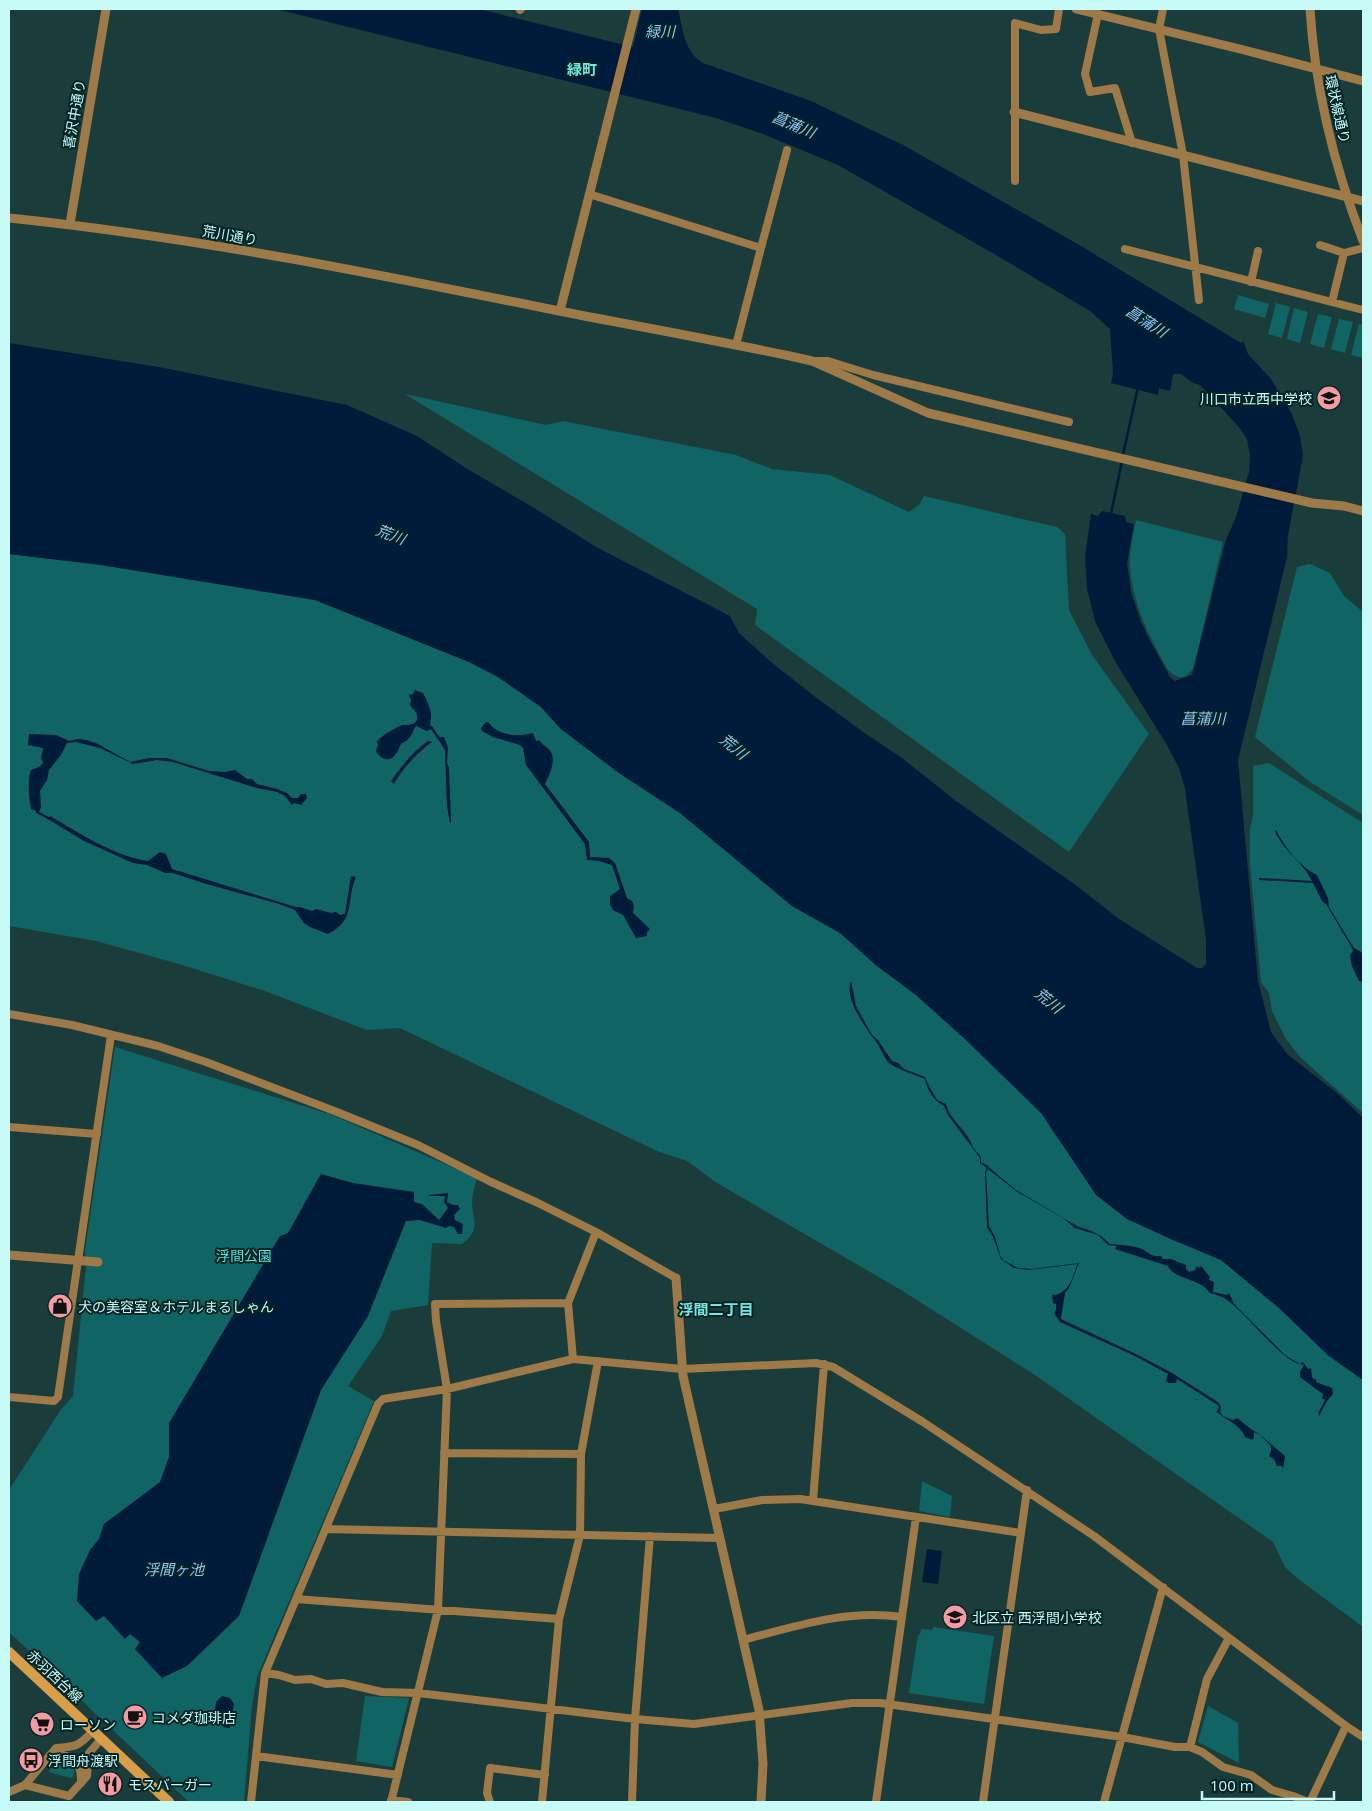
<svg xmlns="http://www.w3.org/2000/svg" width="1372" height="1811" font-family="'Open Sans','Noto Sans JP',sans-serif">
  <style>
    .green { fill: #106564 }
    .water { fill: #001a3a }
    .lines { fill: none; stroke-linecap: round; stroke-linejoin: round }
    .stream { stroke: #001a3a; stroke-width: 2.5 }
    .minor { stroke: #9e7a48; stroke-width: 8 }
    .tertiary { stroke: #9e7a48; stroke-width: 9 }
    .secondary { stroke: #d99e4a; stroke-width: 10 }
    .labels { text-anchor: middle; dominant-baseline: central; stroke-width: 4; stroke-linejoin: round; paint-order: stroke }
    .street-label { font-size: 14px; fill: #c8faf8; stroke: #002423 }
    .poi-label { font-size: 14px; fill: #c8faf8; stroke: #002423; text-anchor: start }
    .park-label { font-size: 14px; fill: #56e3e0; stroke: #002423 }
    .water-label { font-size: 15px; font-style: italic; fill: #96c3f8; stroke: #002423 }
    .neighbourhood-label { font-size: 15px; font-weight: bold; fill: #77e5e2; stroke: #002423 }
  </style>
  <rect width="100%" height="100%" fill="#1a3d3c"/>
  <path class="green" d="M1238 295 1269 304 1265 318 1234 309Z
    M1276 303 1290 307 1282 338 1268 334Z
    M1294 308 1308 312 1300 343 1287 339Z
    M1318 314 1332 317 1324 348 1310 344Z
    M1339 319 1353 322 1345 353 1331 349Z
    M1359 324 1363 325V358L1351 355Z
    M405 394 546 425 563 421 736 455 772 469 830 475 909 512 919 505 924 496 1057 527 1065 534 1069 610 1092 655 1149 734 1069 852 755 625 757 609Z
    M1136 520 1223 542 1194 667C1186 680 1178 680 1168 670 1150 638 1132 604 1130 566 1129 551 1133 535 1136 520Z
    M9 554 101 565 315 600 469 662 498 677 541 707 561 729 619 773 680 813 792 906 840 933 877 966 916 995 965 1039 1042 1114 1055 1135 1166 1237 1221 1260 1279 1308 1329 1356 1363 1380V1627L1297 1578 1285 1567 1273 1542 1035 1375 901 1290 717 1183 687 1161 657 1151 400 1028 367 1030 265 991 179 964 96 941 9 926Z
    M1310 564 1330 573 1344 596 1363 612V815L1310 782 1255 737 1297 567Z
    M1269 763 1363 823V1113L1301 1058 1286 1039 1272 1011 1269 993 1261 982 1250 865V829L1253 815V766Z
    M115 1047 332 1115 477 1178C475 1186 472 1194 472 1202 473 1222 481 1229 462 1244L432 1243 428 1305 391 1311 382 1336 348 1386 374 1401 257 1677 252 1706 244 1802H189L9 1632V1490L60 1411 73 1396 86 1266 85 1250Z
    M922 1481 952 1496 950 1517 919 1511Z
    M933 1627 994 1636 984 1704 909 1693 918 1635H920L921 1629 932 1630Z
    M365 1696 409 1698 392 1767 356 1761Z
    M1208 1706 1238 1723 1239 1763 1198 1742Z
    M60 1759C72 1760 78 1767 72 1778L48 1772 56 1761Z"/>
  <path class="water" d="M276 9H479L633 47 642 9H678C683 29 684 52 703 63L811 101 905 146 1081 246 1241 343 1243 341 1248 354 1271 379 1292 414 1300 436 1303 456 1288 535 1287 557 1238 760 1258 981 1271 1032 1287 1054 1337 1093 1363 1118V1380L1329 1356 1279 1308 1221 1260 1166 1237 1127 1219 1096 1195 1042 1114 965 1039 916 995 877 966 840 933 792 906 680 813 619 773 561 729 541 707 498 677 469 662 315 600 101 565 9 554V343L159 367 347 405 417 436 469 470 531 506 598 548 730 616 739 633 771 662 814 696 866 734 902 758 956 801 1077 886 1119 919 1197 968H1202L1206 964V940L1185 789 1179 768 1167 745 1116 663 1095 621 1087 589 1085 557 1091 514 1098 516 1102 511 1125 516 1126 522 1134 524 1127 563 1131 592 1141 623H1142L1147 635 1170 677 1175 681 1192 675 1226 540 1236 517 1249 472 1250 455 1247 439 1238 426 1200 385 1193 383 1181 374H1173L1170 391 1159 388 1158 395 1111 383 1113 373 1110 329 1090 311 996 255 838 165 763 134 716 118Z
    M415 690 423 693C426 699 432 710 431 717 431 722 429 724 431 729L427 731 416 726C413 730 413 733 410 737 408 740 404 742 401 744 399 747 398 752 395 755 389 763 380 759 376 751L378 745 377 742C379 737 395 728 402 725 408 725 420 725 417 715 417 711 412 709 410 705L411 700 409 695 413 694Z
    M486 722H488C498 736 518 737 533 733L536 741 539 740C542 745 548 747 551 752 556 762 549 776 545 784L589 842 590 857 609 858 615 863 627 898 632 901 634 906 633 913 650 929 647 932V936L636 938 623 915 613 910 610 904V896L620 889 612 865 599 861 587 860 585 844 526 765 523 748 520 745 493 737 482 731 481 728Z
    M29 734 56 735 69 741 77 739 87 740 98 744 130 762 149 758H167L209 771 224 772 235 770 247 779H252L257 784 277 789 287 793 292 798H298L301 794H306L307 798 301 805 294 803 292 805 285 796 277 792 257 788 173 762 157 760 133 764 100 748 76 742 67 743 61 755 49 770 47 780 40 791 41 807 39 812 31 809C29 796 27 782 31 770L39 767 43 763 41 758 43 748 28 745Z
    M441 737H444L448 748 447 763 449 768 451 823H450L447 806 445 750 438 739Z
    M428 741 432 742C419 751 401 770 394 784L391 781C402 766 413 751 428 741Z
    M50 816C77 832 116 857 148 861L160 852 166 854 172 869 296 907H300L312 911 316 909 331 913 336 912 340 915 345 914 351 876 356 877C345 902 357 919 328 934L310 927 304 923 295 910 279 904 203 883 173 873H165L147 865 133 863 84 841 48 819Z
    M1276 830C1285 848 1299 866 1317 875L1328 898 1329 907 1341 927 1354 948 1363 953V982L1359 981 1352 966 1350 955 1353 951 1352 948 1326 904 1322 901 1313 883 1259 880V878L1312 881C1303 862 1283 851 1275 831Z
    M851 981 856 1006 872 1035 878 1040 892 1061 898 1063 904 1069 925 1077C928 1086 933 1092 937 1100L946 1104C950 1120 964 1128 971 1142 973 1146 971 1145 974 1149 979 1155 982 1155 981 1163L985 1164 1016 1190 1077 1226 1089 1230 1101 1236 1110 1244C1121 1245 1132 1245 1142 1249 1150 1253 1150 1257 1161 1256L1163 1259H1171L1186 1265V1269L1189 1272 1195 1270 1197 1266 1199 1268 1201 1266 1210 1277 1209 1280 1214 1282 1213 1292 1227 1295 1229 1293 1234 1304 1285 1355 1300 1364 1303 1362 1308 1369 1311 1368 1312 1377 1315 1380 1316 1378V1382L1332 1388 1333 1394 1327 1401 1319 1416 1318 1413 1325 1400 1322 1398 1323 1394 1300 1377V1372L1304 1365C1283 1365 1245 1310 1224 1298 1220 1296 1215 1294 1210 1293 1201 1278 1174 1280 1168 1266L1115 1249 1117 1246 1108 1245 1098 1235 1075 1228 1063 1218 1016 1191 988 1169 986 1172 989 1226 995 1237 1000 1255 1003 1260 1018 1268 1032 1269 1079 1263 1069 1288 1065 1293 1061 1319 1138 1355 1172 1373 1218 1402 1221 1407 1220 1412 1223 1416 1233 1420 1237 1418 1251 1429 1259 1434 1285 1456 1283 1469 1282 1466H1277L1274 1459 1269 1456 1271 1452V1446L1260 1435 1254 1432V1437L1253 1440 1245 1437C1242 1426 1225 1419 1217 1412L1219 1406 1177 1379 1176 1383H1169L1166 1381 1168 1374 1135 1356 1060 1322 1054 1313 1056 1310V1304L1053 1303 1052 1295C1068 1295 1073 1278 1077 1264L1028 1270 1014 1268 1001 1259 993 1237 987 1227 985 1172 987 1168 980 1163V1158L948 1115 944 1106C934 1101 927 1090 925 1079 915 1075 897 1069 889 1063 884 1058 881 1049 877 1043 866 1028 844 1000 851 981Z
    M321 1174 353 1183 414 1192V1202L422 1204 439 1220 448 1208 444 1202 445 1196H429V1195L448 1193 447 1202 453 1205H458L460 1209 454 1215 455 1220 463 1224 462 1234H458L454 1227 449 1226 446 1228 420 1220 406 1221 368 1316 321 1390 239 1616 187 1666 162 1678 135 1649 140 1642 130 1634 125 1639 104 1616 96 1621 77 1601 79 1574 90 1550 99 1539 104 1524 160 1482 169 1457V1423L280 1236 288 1233Z
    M927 1549 942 1551 938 1584 922 1582Z
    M222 1696 230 1698 234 1704 230 1728 223 1727V1714L215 1712 216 1702Z"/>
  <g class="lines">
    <path class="stream" d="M1123 455 1138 387
      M1111 514 1122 461
      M431 727 440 740
      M37 812 50 819"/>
    <path class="minor" d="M1163 9 1159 29 1183 155 1199 300
      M520 10 521 9
      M1098 14 1085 74 1090 92 1115 88 1132 143
      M1015 181V23L1041 30 1056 29 1059 9
      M589 194 761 248 787 150
      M1320 245 1344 253
      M1125 249 1363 310
      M1251 282 1258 251
      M1332 302 1344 253 1363 248
      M736 345 761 248
      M814 361H828L873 375 1069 422
      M9 1014 72 1025 158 1046 206 1062 337 1112 418 1145 491 1182 536 1202 596 1232 676 1278
      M9 1127 97 1134
      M573 1359 568 1303 596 1232
      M9 1397 54 1401 58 1397 111 1035
      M444 1453 581 1454
      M813 1501 824 1364
      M714 1509 762 1500 800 1499 1021 1533
      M326 1529 720 1538
      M296 1599 559 1619
      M743 1640C796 1626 847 1609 902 1617
      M265 1673 279 1675 295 1680 311 1679 326 1684 343 1683 382 1692 418 1693 635 1719 694 1724 852 1703H880L1122 1737 1175 1747H1190L1202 1752 1223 1767 1251 1775 1272 1790 1293 1796 1308 1802
      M93 1731C79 1746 76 1747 56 1748L25 1785 69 1796 87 1776 89 1753 101 1739
      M1190 1747 1207 1679 1229 1638
      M50 1755C72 1753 82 1761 81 1783
      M256 1756 398 1775
      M9 1792 25 1785
      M391 1800 408 1802
      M251 1802 265 1673 378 1404 383 1399 447 1389 573 1359 682 1369 816 1363 833 1367 923 1422 1094 1536 1346 1726 1363 1737
      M391 1802 438 1610 447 1389 436 1321 435 1304 568 1303
      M490 1802 487 1793 490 1768 545 1775
      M542 1802 559 1619 580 1535 581 1454 598 1361
      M632 1802 635 1719 650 1536
      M876 1802 916 1517
      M983 1802 1027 1490
      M1104 1802 1163 1587
      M1310 1802 1346 1726"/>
    <path class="tertiary" d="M1076 9 1244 50 1363 81
      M1310 9C1315 89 1334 166 1363 241
      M1014 112 1363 201
      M9 218C194 237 377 274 559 311 636 326 714 340 790 356L812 361 928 413 1312 503 1344 506 1363 511
      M70 224 106 9
      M560 311 636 9
      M9 1255 98 1262
      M676 1278 683 1376 759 1710 763 1764 761 1802"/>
    <path class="secondary" d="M9 1652 169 1802"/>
  </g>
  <defs>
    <symbol id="school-disc" viewBox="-11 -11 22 22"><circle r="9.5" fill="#f49aa3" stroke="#002423"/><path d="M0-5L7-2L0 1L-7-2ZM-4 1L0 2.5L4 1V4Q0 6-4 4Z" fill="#111"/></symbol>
    <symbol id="shop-disc" viewBox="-11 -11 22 22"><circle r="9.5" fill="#f49aa3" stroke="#002423"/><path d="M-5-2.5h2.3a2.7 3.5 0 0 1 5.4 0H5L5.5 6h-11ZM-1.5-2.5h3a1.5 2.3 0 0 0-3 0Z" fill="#111"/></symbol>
    <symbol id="cafe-disc" viewBox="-11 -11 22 22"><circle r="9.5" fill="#f49aa3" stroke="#002423"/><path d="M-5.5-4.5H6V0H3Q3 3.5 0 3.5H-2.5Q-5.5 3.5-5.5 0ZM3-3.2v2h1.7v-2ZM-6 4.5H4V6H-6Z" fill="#111"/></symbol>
    <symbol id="supermarket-disc" viewBox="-11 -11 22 22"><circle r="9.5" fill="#f49aa3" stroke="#002423"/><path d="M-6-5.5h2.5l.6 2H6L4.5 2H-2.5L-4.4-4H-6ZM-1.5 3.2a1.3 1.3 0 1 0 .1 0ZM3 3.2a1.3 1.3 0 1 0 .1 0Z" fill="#111"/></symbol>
    <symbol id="bus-disc" viewBox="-11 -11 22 22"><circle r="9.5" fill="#f49aa3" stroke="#002423"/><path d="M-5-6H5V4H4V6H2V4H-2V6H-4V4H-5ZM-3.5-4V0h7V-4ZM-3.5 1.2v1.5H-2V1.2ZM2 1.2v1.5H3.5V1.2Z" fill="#111"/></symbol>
    <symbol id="restaurant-disc" viewBox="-11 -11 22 22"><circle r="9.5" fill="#f49aa3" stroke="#002423"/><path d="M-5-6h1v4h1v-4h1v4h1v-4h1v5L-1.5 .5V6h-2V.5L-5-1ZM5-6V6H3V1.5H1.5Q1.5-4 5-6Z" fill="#111"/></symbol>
  </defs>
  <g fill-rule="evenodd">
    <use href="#school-disc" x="1315" y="384" width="28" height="28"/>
    <use href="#shop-disc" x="46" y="1292" width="28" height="28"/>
    <use href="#school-disc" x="941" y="1603" width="28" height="28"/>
    <use href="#cafe-disc" x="121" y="1703" width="28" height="28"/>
    <use href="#supermarket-disc" x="28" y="1710" width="28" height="28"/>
    <use href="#bus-disc" x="17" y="1746" width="28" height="28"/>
    <use href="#restaurant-disc" x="96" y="1770" width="28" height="28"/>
  </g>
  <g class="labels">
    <g class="street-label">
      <text transform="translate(1338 109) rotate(77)">環状線通り</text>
      <text transform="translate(74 114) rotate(-80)">喜沢中通り</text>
      <text transform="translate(230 235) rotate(10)">荒川通り</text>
      <text transform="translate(55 1676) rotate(43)">赤羽西台線</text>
    </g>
    <g class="poi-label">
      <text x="1312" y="398" text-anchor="end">川口市立西中学校</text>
      <text x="78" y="1306">犬の美容室＆ホテルまるしゃん</text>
      <text x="972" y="1617">北区立 西浮間小学校</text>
      <text x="152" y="1717">コメダ珈琲店</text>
      <text x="60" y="1724">ローソン</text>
      <text x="48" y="1760">浮間舟渡駅</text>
      <text x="128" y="1784">モスバーガー</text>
    </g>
    <g class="park-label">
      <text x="244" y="1255">浮間公園</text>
    </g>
    <g class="water-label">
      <text x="660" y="31">緑川</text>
      <text transform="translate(794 124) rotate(23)">菖蒲川</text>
      <text transform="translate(1147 321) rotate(33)">菖蒲川</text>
      <text transform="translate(391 534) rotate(21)">荒川</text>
      <text x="1203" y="718">菖蒲川</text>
      <text transform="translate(734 746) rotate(39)">荒川</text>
      <text transform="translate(1049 1000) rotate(39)">荒川</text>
      <text x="174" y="1569">浮間ヶ池</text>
    </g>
    <g class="neighbourhood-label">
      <text x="582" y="69">緑町</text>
      <text x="716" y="1309">浮間二丁目</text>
    </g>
  </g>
  <rect width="1372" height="1811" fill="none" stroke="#c8faf8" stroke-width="20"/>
  <path d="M1202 1791v8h132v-8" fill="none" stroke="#c8faf8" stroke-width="2.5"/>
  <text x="1210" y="1791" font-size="15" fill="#c8faf8" stroke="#002423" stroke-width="4" paint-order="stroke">100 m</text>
</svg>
